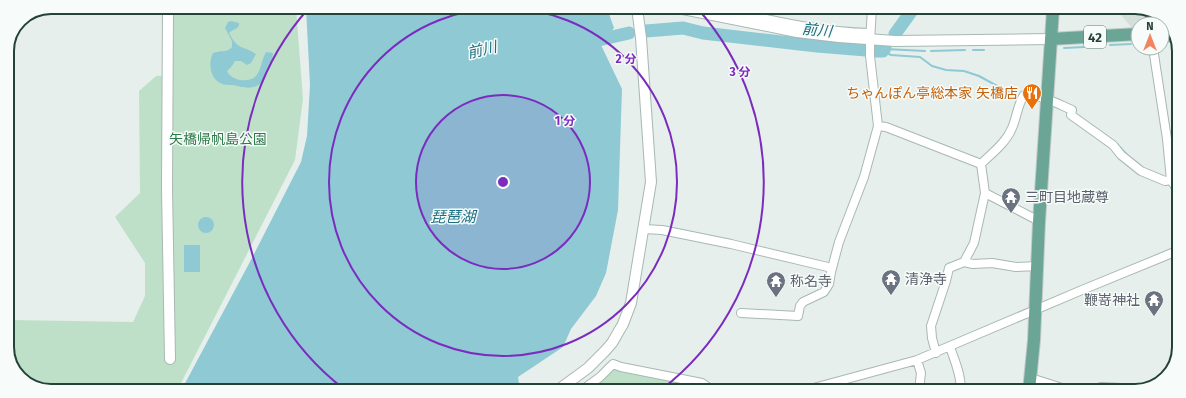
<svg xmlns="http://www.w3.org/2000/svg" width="1186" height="398" font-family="'Fira Sans','Noto Sans JP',sans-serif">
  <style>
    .built { fill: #d4dfda }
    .green { fill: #bfe0c8 }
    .water { fill: #8ec9d4 }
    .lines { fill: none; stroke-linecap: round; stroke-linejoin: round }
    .stream { stroke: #8ec9d4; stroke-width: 2 }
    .river { stroke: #8ec9d4; stroke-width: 13 }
    .minor-casing { stroke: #a8b8b2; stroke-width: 10 }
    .tertiary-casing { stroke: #a8b8b2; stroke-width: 12 }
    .primary-casing { stroke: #c2cac8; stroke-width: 14 }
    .minor { stroke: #fff; stroke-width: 8 }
    .tertiary { stroke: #fff; stroke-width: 10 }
    .primary { stroke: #6aa596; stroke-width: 12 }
    .ring { fill: none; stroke: #7b2cbf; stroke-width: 2 }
    .labels { text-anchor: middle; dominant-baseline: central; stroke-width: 3; stroke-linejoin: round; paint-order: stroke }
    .shield { fill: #f7fbf9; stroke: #637a73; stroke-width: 1 }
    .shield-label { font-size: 13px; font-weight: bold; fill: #24423a }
    .food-label { font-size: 14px; fill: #c56008; stroke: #f7fbf9; text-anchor: end }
    .park-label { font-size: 14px; fill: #2d7a4b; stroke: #f7fbf9 }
    .worship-label { font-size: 14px; fill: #5b616d; stroke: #f7fbf9; text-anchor: start }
    .water-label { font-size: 15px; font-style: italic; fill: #1c6f80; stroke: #f7fbf9 }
    .rim { fill: none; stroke: #24423a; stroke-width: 2 }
    .centre { fill: #7b2cbf; stroke: #f7fbf9; stroke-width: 2 }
    .ring-label { font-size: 12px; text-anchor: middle; font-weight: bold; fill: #7b2cbf; stroke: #f7fbf9; stroke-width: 3; stroke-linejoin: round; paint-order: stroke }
  </style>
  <rect width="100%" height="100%" fill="#e6efeb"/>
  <path class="built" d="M1116 9H1149L1170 24 1171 28H1162V24H1138V28H1132Z"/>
  <path class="green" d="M179 7 296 8 303 99 295 160 178 389H37L16 374 7 350V317L10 320 133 322 145 296V263L115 217 140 193 139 91 156 76 173 75V11Z
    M611 362 681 378 678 390H578L595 378Z"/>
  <path class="water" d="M306 8H607L614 28 601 45 622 89 618 210 606 273 596 296 571 329 563 347 518 377 520 390 182 389 252 258 301 162 307 136 310 85Z
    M231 21 239 23C240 29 233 29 229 33 238 51 243 45 256 54L251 63 247 65 241 61H235L232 66 227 71C229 76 235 79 240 80 263 82 258 66 266 52L273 53C273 59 269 64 266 70 265 73 264 79 262 82 254 91 242 87 233 85 229 85 224 85 220 83 210 78 208 62 213 53 219 50 228 53 232 47V41L225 28 228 22Z
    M198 225a8 8 0 1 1 16 0a8 8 0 1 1-16 0Z
    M184 245H200V272H184Z"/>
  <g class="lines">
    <path class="stream" d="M1162 42 1176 41
      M1110 45 1131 44
      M1088 47 1104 46
      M1064 48 1084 47
      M885 49 925 51
      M973 50H984
      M883 51 891 55 920 57 932 66 946 70 964 71 979 76 1019 98
      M931 51 965 50
      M1117 144 1129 157"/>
    <path class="river" d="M646 31 683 28 703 33 817 46 866 50
      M895 34 913 9
      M590 42 629 33
      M874 51H883L885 48"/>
    <defs>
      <path id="minor" d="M716 8C767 19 818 32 870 33
        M1153 48 1167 139 1171 180 1178 191
        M878 126 886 127 981 164 985 193 974 243 964 262 949 268 946 281 931 326 932 338 936 353
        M981 164C992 153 1006 143 1012 128 1017 117 1017 106 1024 95 1040 94 1058 104 1072 110L1071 115 1113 145 1121 155 1141 171 1165 181 1171 180
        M985 193 1039 221
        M644 229 662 230 731 244 832 268
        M964 262 973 264 992 263 1016 267 1038 266
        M741 313 798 316 800 306 803 302 824 292 829 284 831 272 839 242 864 177 878 126 870 56V40L872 9
        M950 347C954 359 963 379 960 391
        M917 360 921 373 919 391
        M1031 378 1065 389 1089 390 1101 387 1141 389
        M582 390 600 377 613 364 621 367 702 383 712 390
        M806 390 917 360 1082 290 1177 251"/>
      <path id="tertiary" d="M168 7 167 188 170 359
        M678 8 797 32 839 37 895 41 1051 39
        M558 390 588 368 605 351 612 343 623 324 631 303 651 182 641 38 637 8"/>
      <path id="primary" d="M1162 33H1173
        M1051 39 1138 34
        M1029 391 1034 340 1039 222 1053 9"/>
    </defs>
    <use href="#minor" class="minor-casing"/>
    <use href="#tertiary" class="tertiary-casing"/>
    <use href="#primary" class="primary-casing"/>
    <use href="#minor" class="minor"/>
    <use href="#tertiary" class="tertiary"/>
    <use href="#primary" class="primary"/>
  </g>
  <circle cx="503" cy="182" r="87" fill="#7b2cbf" fill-opacity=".12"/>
  <g class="ring">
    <circle cx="503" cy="182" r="87"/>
    <circle cx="503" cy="182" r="174"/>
    <path d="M344 389A261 261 0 0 1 308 9M698 9A261 261 0 0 1 662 389"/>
  </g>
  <defs>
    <symbol id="restaurant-pin" viewBox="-11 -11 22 30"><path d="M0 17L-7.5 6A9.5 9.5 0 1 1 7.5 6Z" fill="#e8710a" stroke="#f7fbf9"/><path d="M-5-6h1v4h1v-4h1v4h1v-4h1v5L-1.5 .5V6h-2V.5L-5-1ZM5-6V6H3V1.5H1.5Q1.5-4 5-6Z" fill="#fff"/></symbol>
    <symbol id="temple-pin" viewBox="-11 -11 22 30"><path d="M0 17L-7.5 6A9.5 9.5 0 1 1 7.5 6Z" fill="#6b7280" stroke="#f7fbf9"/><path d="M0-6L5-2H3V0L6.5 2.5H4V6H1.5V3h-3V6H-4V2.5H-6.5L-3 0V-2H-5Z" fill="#fff"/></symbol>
  </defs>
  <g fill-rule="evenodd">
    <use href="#restaurant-pin" x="1021" y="82" width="22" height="30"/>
    <use href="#temple-pin" x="1000" y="186" width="22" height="30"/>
    <use href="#temple-pin" x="880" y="268" width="22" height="30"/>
    <use href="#temple-pin" x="765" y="270" width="22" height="30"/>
    <use href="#temple-pin" x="1143" y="289" width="22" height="30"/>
  </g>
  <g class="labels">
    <rect class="shield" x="1084" y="26" width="22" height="22" rx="3"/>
    <g class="shield-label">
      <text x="1095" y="37">42</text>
    </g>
    <g class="food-label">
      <text x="1018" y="93">ちゃんぽん亭総本家 矢橋店</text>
    </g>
    <g class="park-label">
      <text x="218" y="139">矢橋帰帆島公園</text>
    </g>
    <g class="worship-label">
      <text x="1025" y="197">三町目地蔵尊</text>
      <text x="905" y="279">清浄寺</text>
      <text x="790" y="281">称名寺</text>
      <text x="1140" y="300" text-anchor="end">鞭嵜神社</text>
    </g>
    <g class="water-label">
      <text transform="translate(817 30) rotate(6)">前川</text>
      <text transform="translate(482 50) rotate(-13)">前川</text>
      <text x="453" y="217">琵琶湖</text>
    </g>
  </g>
  <path d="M0 0H1186V398H0ZM51 14H1135A37 37 0 0 1 1172 51V347A37 37 0 0 1 1135 384H51A37 37 0 0 1 14 347V51A37 37 0 0 1 51 14Z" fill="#f7fbf9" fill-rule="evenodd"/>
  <path class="rim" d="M51 14H1135A37 37 0 0 1 1172 51V347A37 37 0 0 1 1135 384H51A37 37 0 0 1 14 347V51A37 37 0 0 1 51 14Z"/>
  <circle cx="503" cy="182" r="6" class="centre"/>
  <g class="ring-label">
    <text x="626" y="63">2 分</text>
    <text x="740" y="76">3 分</text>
    <text x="565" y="125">1 分</text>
  </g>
  <g transform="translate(1150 36)"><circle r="19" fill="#f7fbf9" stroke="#a3b1ad"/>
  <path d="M0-3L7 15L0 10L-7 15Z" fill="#f4845f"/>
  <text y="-6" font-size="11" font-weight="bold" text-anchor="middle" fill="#24423a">N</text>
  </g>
</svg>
